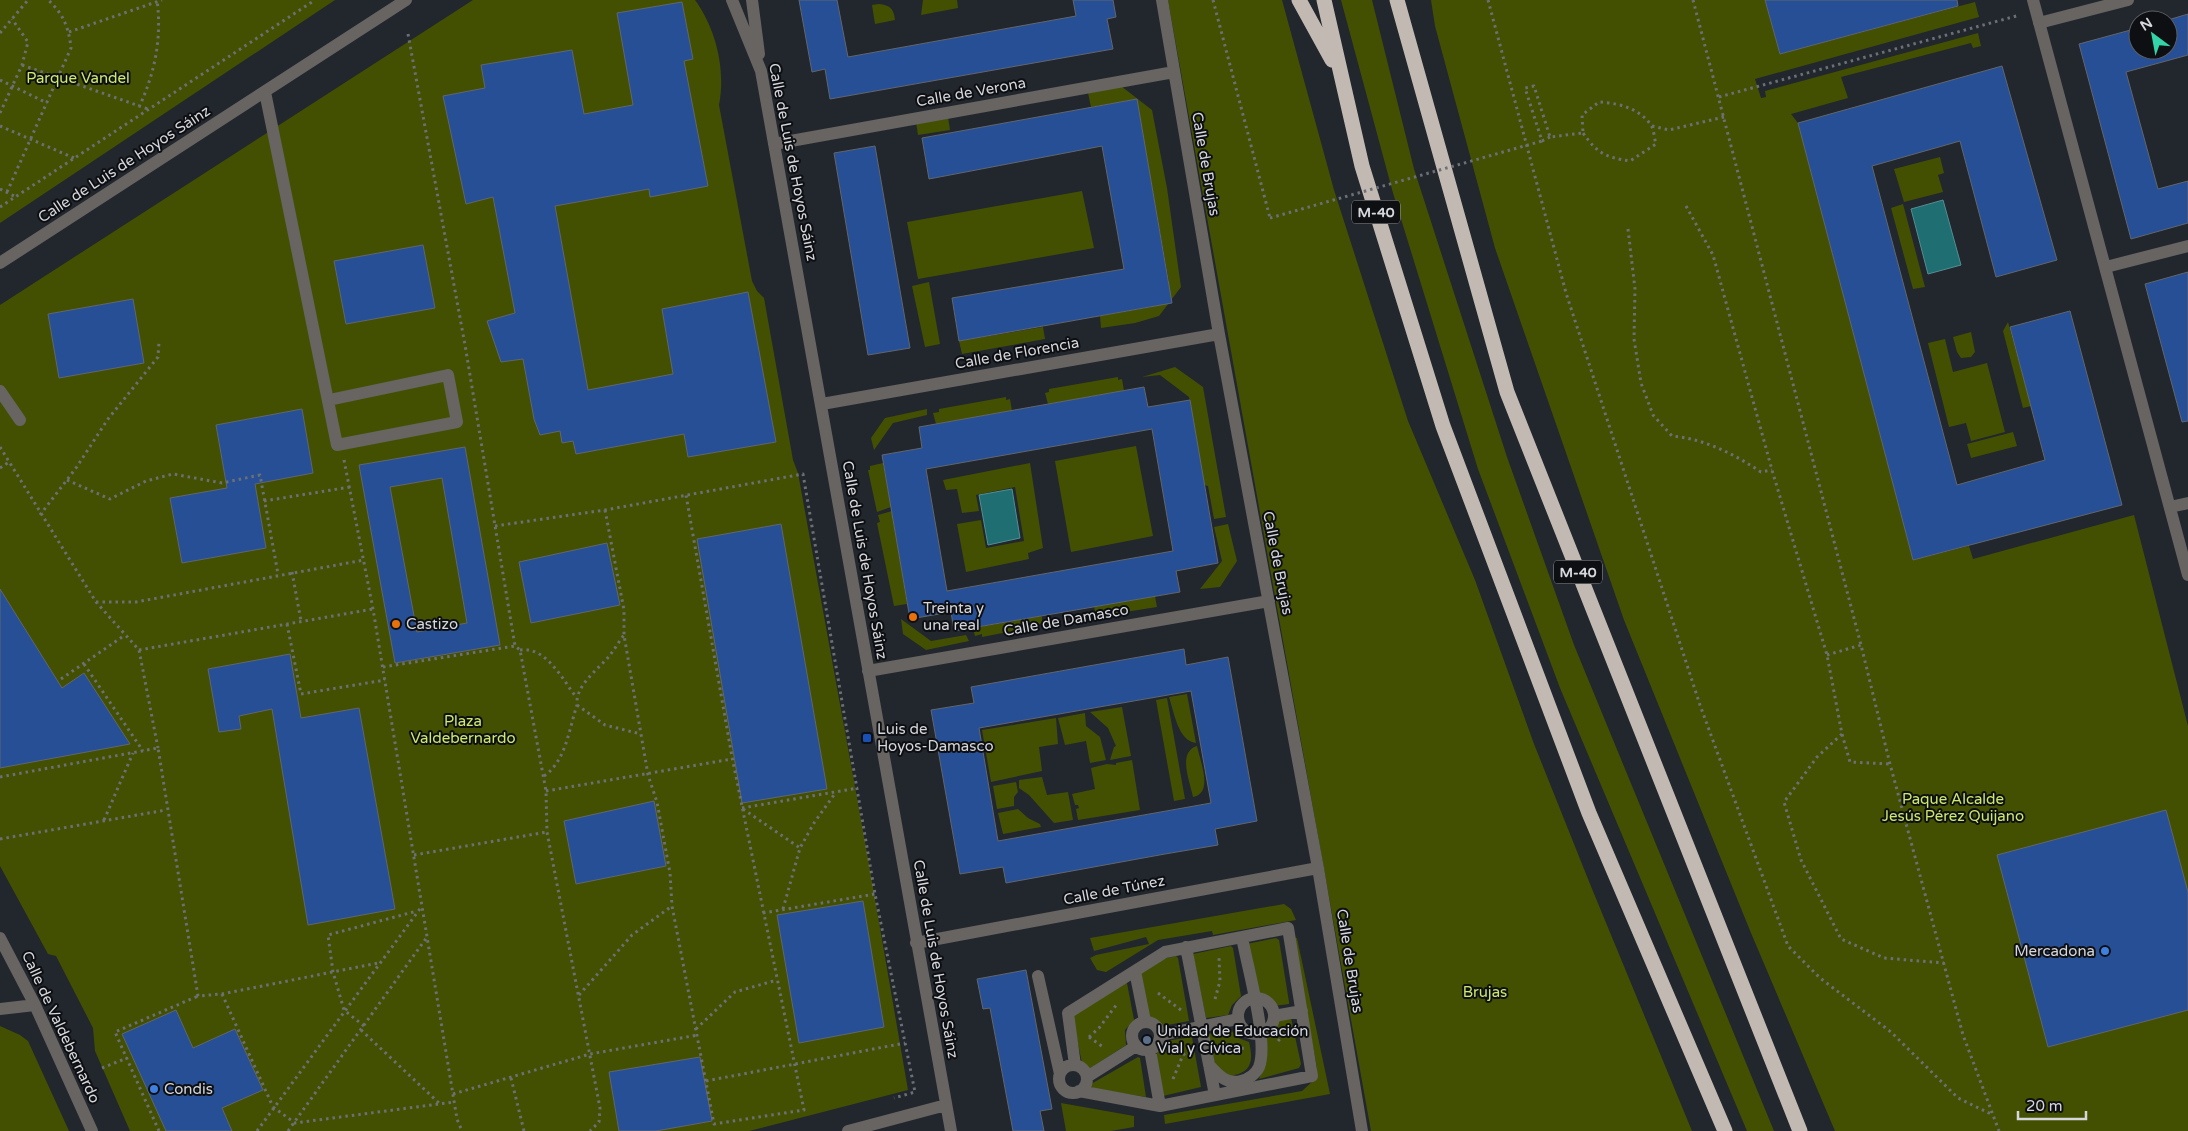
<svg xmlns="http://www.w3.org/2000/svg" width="2188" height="1131" font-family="'Varela Round',sans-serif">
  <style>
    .green { fill: #435001 }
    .water { fill: #1e6e72; stroke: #558e92 }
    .building { fill: #274f95; stroke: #61666e; fill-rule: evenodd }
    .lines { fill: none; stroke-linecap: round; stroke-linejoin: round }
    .path { stroke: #6c6f75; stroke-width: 3; stroke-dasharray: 2.5 4; stroke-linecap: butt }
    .minor { stroke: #676461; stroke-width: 12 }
    .highway { stroke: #c2bab2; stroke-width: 15 }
    .path-bridge { stroke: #6c6f75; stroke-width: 3; stroke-dasharray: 2.5 4; stroke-linecap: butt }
    .food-dot { fill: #e8710a; stroke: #0d0f12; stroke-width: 2 }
    .transit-dot { fill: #1a4fb4; stroke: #0d0f12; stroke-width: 2 }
    .shop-dot { fill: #3f7fe0; stroke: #0d0f12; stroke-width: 2 }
    .service-dot { fill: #5c6f8a; stroke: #0d0f12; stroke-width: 2 }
    .labels { text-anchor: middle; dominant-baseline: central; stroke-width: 4; stroke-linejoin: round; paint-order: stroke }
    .shield { fill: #0d0f12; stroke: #999b9f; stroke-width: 1 }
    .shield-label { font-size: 14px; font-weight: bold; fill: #d5d7dc }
    .park-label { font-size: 15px; fill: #cee96c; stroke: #0d0f12 }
    .street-label { font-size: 15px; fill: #d5d7dc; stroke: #0d0f12 }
    .poi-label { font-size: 15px; fill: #d5d7dc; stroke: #0d0f12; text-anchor: start }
  </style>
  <rect width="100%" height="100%" fill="#22262d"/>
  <path class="green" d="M0 0H335L0 223Z
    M473 0H695C716 29 726 69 719 105L752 281 757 291 764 298 793 460 798 473 867 853 908 1090 749 1131H130L95 1051 93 1028 56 956 48 954 0 866V305Z
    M923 0H957L958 8 921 15Z
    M1168 0H1282L1334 190 1408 421 1475 580 1534 744 1590 884 1692 1131H1371Z
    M1341 0H1372L1414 169 1507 457 1574 645 1774 1131H1747L1560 688 1478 469 1393 193Z
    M1431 0H1765L1780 54 1975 2 1979 17 1755 79 1761 98 1766 97 1765 91 1978 33 1981 46 1973 48 1971 43 1841 77 1848 98 1791 114 1798 123 1913 560 1969 546 1973 559 2134 515 2188 726V1131H1835L1751 933 1624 620 1495 248 1435 26Z
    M879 4C890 5 894 9 895 20L875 24 872 5Z
    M1121 86 1152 110 1167 188 1181 287 1159 316 1135 323 1101 328 1100 316 1151 307 1169 282 1140 118 1115 103 1091 107 1088 93Z
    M948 117 950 130 918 135 916 122Z
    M1940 157 1944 173 1938 175 1943 192 1904 202 1894 169Z
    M1082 191 1094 248 918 279 907 222Z
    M1903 204 1925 287 1913 289 1891 208Z
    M929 282 940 344 925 347 912 286Z
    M2008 322 2031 406 2023 408 2003 331Z
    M1043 327 1045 339 962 354 959 341Z
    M1971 332 1975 352 1971 357 1961 358 1957 352 1953 337Z
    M1945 339 1953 372 1987 363 2005 432 1971 441 1966 423 1949 427 1928 343Z
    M1175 367 1203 387 1226 517 1214 519 1208 486 1204 485 1189 397 1160 375 1142 377Z
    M1118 377V380L1122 379 1124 391 1048 404 1045 393 1049 392V389Z
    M1006 397V400L1010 399 1012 411 936 424 933 413 939 412V409Z
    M927 409V415L893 423 874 450 871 438 885 418Z
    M2013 432 2017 446 1971 458 1967 444Z
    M1136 446 1153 536 1071 552 1055 461Z
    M883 463 891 507 877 512 868 470H870V466Z
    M1030 463 1043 548 1028 553 1029 559 966 572 957 524 981 520 986 548 1024 541 1015 487 976 495 979 511 962 513 957 489 946 490 943 480Z
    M892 511 907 604 894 606 877 523 880 522 878 515Z
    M1228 524 1237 561 1220 587 1200 589 1222 561 1214 527Z
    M1155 596 1157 607 1100 616 1099 613 1096 614 1094 607Z
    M1042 616V623L1039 624V626L982 637V634L975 636 973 628Z
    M901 619 931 641 966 635 969 641 926 650 903 634Z
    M1187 694 1196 743C1178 741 1174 712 1169 697Z
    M1167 698 1185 799 1174 801 1156 700Z
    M1122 707 1131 756 1110 760 1114 747 1116 746 1108 728 1090 712Z
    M1085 713 1086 726 1100 737 1106 760 1090 763 1086 741 1065 745 1058 718Z
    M1056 718 1058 744 1039 747 1042 771 991 782 982 730Z
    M1197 746C1200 761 1214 793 1193 797 1190 782 1177 752 1197 746Z
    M1132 760 1140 810 1078 820 1076 809 1079 808 1078 805H1075L1072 794 1095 789 1091 768 1107 764 1116 765V763Z
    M1042 777 1047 795 1068 792 1073 820 1054 823 1029 795 1019 788V780Z
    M1016 782 1018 792 1014 797V806L997 809 993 786Z
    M1018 809 1028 818 1040 824 1041 827 1003 834 998 813Z
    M1284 904 1291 909 1296 920 1213 935 1212 931 1158 940 1106 972 1097 970 1090 958 1096 955 1149 944 1146 937 1094 951 1090 938Z
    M1293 937 1297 938 1330 1094 1165 1124 1164 1115 1302 1091 1313 1081 1317 1068Z
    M1276 938 1279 940 1289 1002V1004L1274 1006 1264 996 1256 993 1247 944Z
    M1231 946 1233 948 1241 996 1232 1005 1228 1015 1206 1018 1193 954Z
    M1176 956 1178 958 1189 1021 1162 1026 1153 1019 1149 1020 1136 965Z
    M1125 981 1127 983 1134 1020 1125 1030 1126 1045 1089 1069 1082 1063 1072 1015Z
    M1291 1018 1301 1064 1299 1068 1259 1079 1264 1066 1263 1040 1277 1021Z
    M0 1026 20 1035 28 1041 69 1131H0Z
    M1231 1030 1238 1038 1249 1042C1254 1062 1251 1074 1228 1076L1216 1069 1208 1034Z
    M1192 1037 1201 1087 1163 1096 1155 1056 1165 1041Z
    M1138 1057 1140 1058 1146 1097 1090 1088 1091 1084Z
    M1061 1103 1134 1116V1127L1111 1131H1066Z"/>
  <path class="water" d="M1943 200 1961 265 1928 274 1911 209Z
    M1012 489 1020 538 988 545 979 495Z"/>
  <path class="building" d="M799 0H837L848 57 1076 16 1073 0H1113L1116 17 1107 19 1113 49 830 99 825 69 812 72Z
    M1765 0H1957L1958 6 1780 54Z
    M682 2 693 59 684 61 708 186 650 197 649 189 555 206 588 390 673 374 662 309 748 292 776 442 688 457 684 434 576 454 573 441 562 443 560 431 540 435 534 419 523 359 501 362 487 321 515 313 493 197 466 204 443 96 485 88 481 65 572 50 584 114 633 105 617 13Z
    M2188 14V55L2126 72 2158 189 2188 181V223L2131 239 2079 44 2138 28V50H2168V20Z
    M2002 66 2057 260 1996 277 1960 141 1872 166 1957 485 2045 460 2010 327 2070 311 2122 505 1913 560 1798 123Z
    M1137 99 1172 303 959 341 952 298 1124 269 1102 146 929 179 922 138Z
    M875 146 910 348 868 355 834 153Z
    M423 245 435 308 346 324 334 261Z
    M2188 272V421L2182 422 2145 284Z
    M133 299 144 363 59 378 48 314Z
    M1144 387 1148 407 1190 400 1218 563 1176 571 1180 592 954 631 951 612 910 619 882 455 922 448 919 427ZM1152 429 1173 551 947 591 926 469Z
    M302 409 313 473 255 484 266 548 182 563 170 498 227 488 216 425Z
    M465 447 500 645 395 663 359 465ZM442 478 467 623 417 632 390 487Z
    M781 524 827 789 742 803 697 539Z
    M607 543 620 605 531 623 519 562Z
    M0 589 62 688 84 673 130 744 0 768Z
    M1184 649 1186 665 1228 657 1257 821 1215 829 1218 845 1165 854 1006 883 1003 867 960 874 931 710 974 703 971 687ZM1191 691 1211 803 998 841 979 728Z
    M290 654 301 718 359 708 395 909 308 925 272 709 239 716 241 729 219 732 208 669Z
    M654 801 666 866 576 884 564 821Z
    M2166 810 2188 892V1010L2048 1047 1997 855Z
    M863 901 884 1027 799 1043 777 915Z
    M1026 970 1052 1109 1040 1111 1044 1131H1013L990 1008 983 1009 977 979Z
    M176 1010 193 1048 235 1029 263 1090 222 1108 232 1131H166L122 1034Z
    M700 1057 712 1121 656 1131H619L609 1072Z"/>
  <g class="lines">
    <path class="path" d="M1213 0 1270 218
      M1488 0 1566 293 1700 705 1788 946 1820 978 1891 1032 1958 1098 1993 1115
      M1693 0 1861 645 1890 764 1963 1035 1999 1131
      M69 32 162 0
      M0 33 28 0
      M408 34 465 345 515 646 520 650 546 791 547 832 600 1108 599 1122 590 1131
      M22 65 148 109
      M0 80 47 103
      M1719 97 2020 15
      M139 107C155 73 162 38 157 0
      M0 113 22 65 28 42 12 19
      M0 126 74 158
      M1652 126 1669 130 1724 117
      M1550 137 1542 141 1525 88 1534 86 1550 137 1583 133 1582 115 1599 102C1618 103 1639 108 1651 125 1654 129 1654 138 1656 144L1630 161C1605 157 1598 154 1583 133
      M0 189 14 196
      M7 192 71 48C69 28 63 13 48 0
      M1686 206 1713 255 1772 470 1827 655 1842 734 1850 762 1890 764
      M0 207 315 0
      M1628 229 1635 289 1634 339 1641 383 1653 415 1672 436C1705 439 1734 454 1761 472L1772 470
      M0 447 96 602 139 650 158 748
      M344 460 373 609 457 1119 462 1131
      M0 468 9 462
      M67 480 110 499 146 481 173 474 222 483 260 475 278 574
      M264 501 350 487
      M605 510 624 610V635L648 775 657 802 670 873 672 906 714 1124 804 1110 732 757 686 495
      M40 515 76 468 108 419 158 357 159 342
      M495 526 605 510 803 474 875 894 915 1092 894 1098
      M292 572 301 621
      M96 602H136L364 560
      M287 624 301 694 385 680
      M139 650 373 609
      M520 650C546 646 563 680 576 697
      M1827 655 1861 645
      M84 664 143 751
      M383 667 515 646
      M61 679 125 635
      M577 705 605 725 641 734
      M1842 734 1817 757 1784 802 1801 860 1841 939 1884 958 1944 963
      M544 776C566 761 569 729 577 705 575 685 599 669 610 655 615 649 619 641 624 635
      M0 777 158 748 198 996 222 994 378 963
      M546 791 732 759
      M742 808 858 788
      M743 809 800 848
      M104 820 133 753
      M0 839 166 810
      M414 855 547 832
      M783 909 800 848 814 823 836 792
      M763 913 875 894
      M1158 993 1181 1010
      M222 994 273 1107
      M579 995 632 935 672 906
      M1215 999 1220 981 1219 958
      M364 1026 344 1010 333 972 328 935 417 911
      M696 1029 735 992 777 980
      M361 1030 440 1104
      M1089 1037 1103 1047
      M1089 1037 1099 1028 1117 1004
      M1278 1041 1288 1031
      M1223 1045 1229 1049 1246 1048
      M102 1068 127 1058
      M511 1078 524 1131
      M1173 1079 1183 1055 1189 1050
      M706 1081 905 1043
      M453 1094 590 1054 698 1035
      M273 1107 295 1123 454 1102
      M159 1131 115 1032 198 996
      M257 1131 422 906
      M288 1131 427 937"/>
    <path class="minor" d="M732 0 761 71 951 1131
      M752 0 759 54
      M1162 0 1219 334 1318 868 1362 1131
      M2033 0 2188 575
      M2039 23 2128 0
      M265 92 337 445 457 422 448 375 329 400
      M774 144 1174 72
      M0 263 406 0
      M2106 267 2188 246
      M0 391 20 420
      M822 404 1219 334
      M2170 507 2188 503
      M868 671 1269 601
      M0 938 35 1005 92 1131
      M916 943 1318 868
      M1186 947 1215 1095
      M1135 971 1145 1021
      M1038 976 1060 1074
      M1238 1016a18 18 0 1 1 36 0a18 18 0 1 1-36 0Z
      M0 1009 35 1005
      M1274 1016 1302 1011
      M1132 1036a14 14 0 1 1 28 0a14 14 0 1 1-28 0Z
      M1161 1035 1238 1019
      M1150 1050 1160 1106
      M1075 1065 1068 1013 1165 952 1288 928 1312 1076 1160 1106 1079 1091
      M1209 1065C1218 1075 1227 1085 1241 1081 1248 1079 1256 1074 1259 1067 1269 1042 1247 966 1242 937
      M1059 1079a14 14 0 1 1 28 0a14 14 0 1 1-28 0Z
      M1087 1077 1136 1046
      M848 1131 946 1105"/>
    <path class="highway" d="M1299 0 1332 60
      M1324 0 1362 166 1443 426 1589 813 1725 1131
      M1397 0 1507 392 1800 1131"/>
    <path class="path-bridge" d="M1270 218 1542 141"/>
  </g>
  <g class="food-dot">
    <circle cx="913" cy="617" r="5"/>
    <circle cx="396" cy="624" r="5"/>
  </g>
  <rect class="transit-dot" x="862" y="733" width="10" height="10" rx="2.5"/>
  <g class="shop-dot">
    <circle cx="2105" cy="951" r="5"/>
    <circle cx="154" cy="1089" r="5"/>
  </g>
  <circle class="service-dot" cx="1147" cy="1040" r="5"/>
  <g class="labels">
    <g class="shield">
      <rect x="1352" y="200.5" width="48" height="23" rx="4"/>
      <rect x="1554" y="560.5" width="48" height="23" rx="4"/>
    </g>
    <g class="shield-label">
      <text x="1376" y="212">M-40</text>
      <text x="1578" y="572">M-40</text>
    </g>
    <g class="park-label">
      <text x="78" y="78">Parque Vandel</text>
      <text x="463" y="721">Plaza<tspan x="463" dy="17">Valdebernardo</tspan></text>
      <text x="1953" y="799">Paque Alcalde<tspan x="1953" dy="17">Jesús Pérez Quijano</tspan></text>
      <text x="1485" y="992">Brujas</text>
    </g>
    <g class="street-label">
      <text transform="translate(971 92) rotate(-10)">Calle de Verona</text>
      <text transform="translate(793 162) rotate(79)">Calle de Luis de Hoyos Sáinz</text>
      <text transform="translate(124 164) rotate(-33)">Calle de Luis de Hoyos Sáinz</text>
      <text transform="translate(1206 164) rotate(80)">Calle de Brujas</text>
      <text transform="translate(1017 353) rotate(-10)">Calle de Florencia</text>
      <text transform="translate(865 560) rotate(80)">Calle de Luis de Hoyos Sáinz</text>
      <text transform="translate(1278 563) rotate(79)">Calle de Brujas</text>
      <text transform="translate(1066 620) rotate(-10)">Calle de Damasco</text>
      <text transform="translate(1114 890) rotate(-11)">Calle de Túnez</text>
      <text transform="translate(936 959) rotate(80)">Calle de Luis de Hoyos Sáinz</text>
      <text transform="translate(1350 961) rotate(81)">Calle de Brujas</text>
      <text transform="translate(61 1027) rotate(65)">Calle de Valdebernardo</text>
    </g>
    <g class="poi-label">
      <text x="923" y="608">Treinta y<tspan x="923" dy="17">una real</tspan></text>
      <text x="406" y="624">Castizo</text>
      <text x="877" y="729">Luis de<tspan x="877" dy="17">Hoyos-Damasco</tspan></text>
      <text x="2095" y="951" text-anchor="end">Mercadona</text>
      <text x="1157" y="1031">Unidad de Educación<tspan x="1157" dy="17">Vial y Cívica</tspan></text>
      <text x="164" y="1089">Condis</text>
    </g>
  </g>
  <g transform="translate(2153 35) rotate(328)"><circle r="24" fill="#0d0f12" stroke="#5d5f63"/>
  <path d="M0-4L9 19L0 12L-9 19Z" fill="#33d4a8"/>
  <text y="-8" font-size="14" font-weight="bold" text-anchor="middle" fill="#d5d7dc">N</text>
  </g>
  <path d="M2018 1111v8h68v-8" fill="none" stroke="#d5d7dc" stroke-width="2.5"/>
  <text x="2026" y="1111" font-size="15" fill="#d5d7dc" stroke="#0d0f12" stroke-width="4" paint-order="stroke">20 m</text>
</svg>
